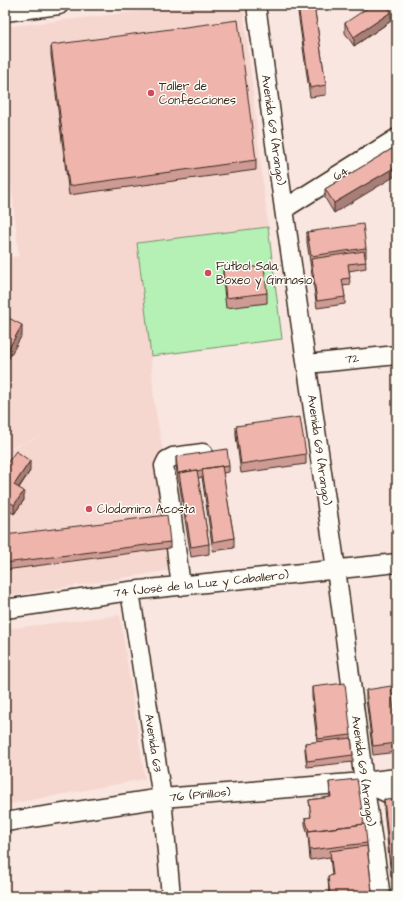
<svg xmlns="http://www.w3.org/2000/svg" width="402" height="901" font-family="'Architects Daughter',sans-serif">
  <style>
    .built { fill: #f6d7d0 }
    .green { fill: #b5f0b5; stroke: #788d6a }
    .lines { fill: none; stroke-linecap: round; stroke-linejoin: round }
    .minor-casing { stroke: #3b2a1e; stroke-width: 21 }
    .minor { stroke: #fdfcf7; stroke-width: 18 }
    .wall { fill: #ce9b94; stroke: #3b2a1e }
    .shaded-wall { fill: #a77e78; stroke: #3b2a1e }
    .building { fill: #efb4ac; stroke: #3b2a1e }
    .poi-dot { fill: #d1495b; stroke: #fdfcf7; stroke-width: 1.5 }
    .labels { text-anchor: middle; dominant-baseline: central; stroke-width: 3; stroke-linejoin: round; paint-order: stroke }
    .poi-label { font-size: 12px; fill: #3b2a1e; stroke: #fdfcf7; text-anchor: start }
    .street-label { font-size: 12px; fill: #3b2a1e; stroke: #fdfcf7 }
  </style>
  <rect width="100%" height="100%" fill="#f9e6e0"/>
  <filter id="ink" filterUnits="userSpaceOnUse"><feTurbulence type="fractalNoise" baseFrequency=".025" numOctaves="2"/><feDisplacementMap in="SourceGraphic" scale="8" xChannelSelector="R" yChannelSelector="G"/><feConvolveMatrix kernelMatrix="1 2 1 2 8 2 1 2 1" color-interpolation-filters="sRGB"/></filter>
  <g filter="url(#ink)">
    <path class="built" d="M192 5H243L268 227 137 243 151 356 154 401 184 568 5 597V451L48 433 5 450V258L19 256 5 129V27Z
      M120 615 145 779 5 805V629Z"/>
    <path class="green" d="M268 227 282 339 151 356 137 243Z"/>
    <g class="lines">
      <defs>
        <path id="minor" d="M256 5 284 209 336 569 364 782 381 896
          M5 12 59 5
          M284 209 397 138
          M307 364 397 355
          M181 586 169 495 164 466 167 460 173 457 203 453
          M130 591 162 798 171 896
          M5 609 130 591 397 563
          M364 782 387 793 397 794
          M5 822 162 798 364 782 397 778"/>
      </defs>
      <use href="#minor" class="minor-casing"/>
      <use href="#minor" class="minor"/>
    </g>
    <path class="wall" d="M297 5H314L326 85V95L310 97Z
      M391 21 354 46 345 33V23Z
      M51 45 256 160V170L69 195 51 55Z
      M395 147 334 213 325 198V189Z
      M307 232 366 248V258H365L366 268 349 271 350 285 343 286 345 297V304L317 308 307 242Z
      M223 270 267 293V303L226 308 223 280Z
      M236 426 306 454V464L241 473 236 436Z
      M176 457 229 466V472L223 473 234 538V548L213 551 202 477 198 478 209 544V554L191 557 179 481H178L176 464Z
      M5 466 30 471 19 488 24 500 14 514 5 508Z
      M5 535 170 542V548L5 570Z
      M395 685H397V712L395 694Z
      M312 687 351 735 353 755V762L307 767 305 750V743L317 742 312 697Z
      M366 690 397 737V752L373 755 366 699Z
      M329 782 367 843 372 892 374 896H329L328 876 332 875 330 857 310 860 308 835 305 824V818L311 817 309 800 330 797Z
      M384 799 397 801V896H396L393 877H391L384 809Z"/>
    <path class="shaded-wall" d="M391 12V21L354 46V37Z
      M397 166V175L334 213V203Z
      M22 325V335L5 365V355Z
      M30 461V471L14 494V485Z
      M24 491V500L14 514V505Z"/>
    <path class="building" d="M298 5H314L326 85 310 88Z
      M372 5H387L391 12 354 37 345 23Z
      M238 20 256 160 69 186 51 45Z
      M395 147 397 151V166L334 203 325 189Z
      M363 224 366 248 311 256 307 232Z
      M364 251 366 262 348 264 350 278 342 279 345 297 317 301 311 259Z
      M264 266 267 293 226 298 223 270Z
      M5 316 22 325 5 355Z
      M300 417 306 454 241 464 236 426Z
      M227 449 229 466 222 467V466L202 469V470L197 471V470L179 473V474H178L176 457Z
      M16 451 30 461 14 485 24 491 14 505 5 499V466Z
      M222 466 234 538 213 542 202 469Z
      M197 470 209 544 191 547 179 473Z
      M167 515 170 542 5 563V535Z
      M345 683 351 735 318 739 312 687Z
      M395 685H397V703Z
      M391 686 397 737V743L373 746 366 690Z
      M351 738 353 755 307 761 305 743Z
      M357 779 364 824 309 831 305 818 311 817 309 800 331 797 329 782Z
      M384 799 397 801V867H391Z
      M365 824 367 843 310 850 308 831Z
      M367 846 372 892H374V896H347V895L338 896H330L328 876 333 875 330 851Z
      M393 869 397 870V895Z"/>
  </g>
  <g class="poi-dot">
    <circle cx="151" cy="93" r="4"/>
    <circle cx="208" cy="273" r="4"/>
    <circle cx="89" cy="509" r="4"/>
  </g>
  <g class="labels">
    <g class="poi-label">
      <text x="159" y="86">Taller de<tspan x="159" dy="14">Confecciones</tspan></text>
      <text x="216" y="266">Fútbol Sala,<tspan x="216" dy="14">Boxeo y Gimnasio</tspan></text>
      <text x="97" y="509">Clodomira Acosta</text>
    </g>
    <g class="street-label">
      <text transform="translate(273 130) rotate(82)">Avenida 69 (Arango)</text>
      <text transform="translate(341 174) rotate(-32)">64</text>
      <text transform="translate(352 359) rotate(-5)">72</text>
      <text transform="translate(319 450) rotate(82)">Avenida 69 (Arango)</text>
      <text transform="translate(201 584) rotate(-6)">74 (José de la Luz y Caballero)</text>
      <text transform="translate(153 743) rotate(81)">Avenida 63</text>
      <text transform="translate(363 771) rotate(82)">Avenida 69 (Arango)</text>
      <text transform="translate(200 795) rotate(-5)">76 (Pinillos)</text>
    </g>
  </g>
  <rect width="402" height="901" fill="none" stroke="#fdfcf7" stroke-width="20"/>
  <rect x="10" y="10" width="382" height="881" fill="none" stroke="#3b2a1e" stroke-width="1.5" filter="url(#ink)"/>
</svg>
